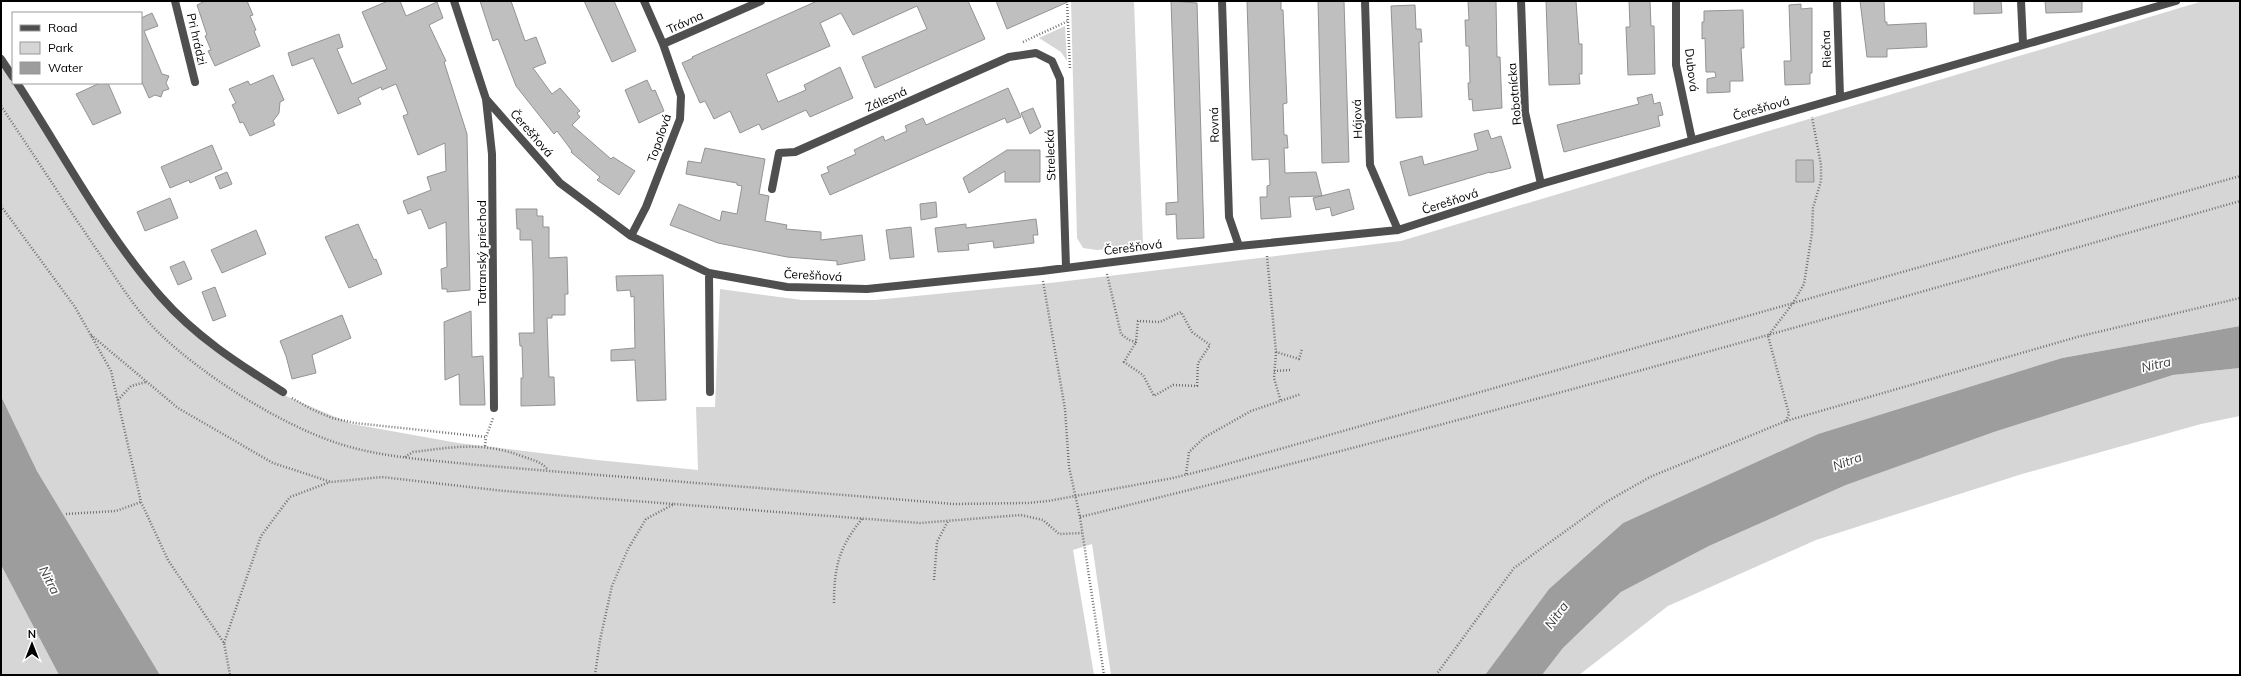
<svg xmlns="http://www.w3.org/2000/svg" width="2241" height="676" font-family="Mulish,sans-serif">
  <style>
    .green { fill: #d6d6d6 }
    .water { fill: #9d9d9d }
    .building { fill: #bfbfbf; stroke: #939393 }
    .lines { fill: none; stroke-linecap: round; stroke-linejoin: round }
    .path { stroke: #717171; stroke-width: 2.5; stroke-dasharray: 1 2; stroke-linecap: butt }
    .street { stroke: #4f4f4f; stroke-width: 8 }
    .labels { text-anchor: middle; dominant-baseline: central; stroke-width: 3.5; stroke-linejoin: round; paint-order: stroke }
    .street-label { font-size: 12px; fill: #000; stroke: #fff }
    .water-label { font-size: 13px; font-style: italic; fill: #3e3e3e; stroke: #fff }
  </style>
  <rect width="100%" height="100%" fill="#fff"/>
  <path class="green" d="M1071 1H1134L1143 245 1097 250 1083 248 1077 238Z
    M2203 1H2240V326L2062 358 1818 434 1623 523 1549 589 1485 675H1111L1092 544 1073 550 1094 675H160L37 471 1 396V66L149 290 228 356 288 397 352 424 458 443 597 460 698 470 696 407H715L720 289 802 300H875L1050 283 1401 241Z
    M1065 26 1067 61 1061 52 1039 38Z
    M2240 368V416L2201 424 2022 474 1816 540 1668 606 1579 675H1542L1563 648 1621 592 1709 546 1846 485 1994 432 2173 375Z
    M1 565 59 675H1Z"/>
  <path class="water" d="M2240 326V368L2173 375 1994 432 1846 485 1709 546 1621 592 1563 648 1542 675H1485L1549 589 1623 523 1818 434 2062 358Z
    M1 396 37 471 160 675H59L1 565Z"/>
  <path class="building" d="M205 1H247L253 15 250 16 256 30 254 31 260 46 215 66 208 51 211 50 205 36 207 35 197 5Z
    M388 1H400L406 16 437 2 443 18 429 25 446 61 444 62 467 134 470 290 447 292V289H442L441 269 447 267 446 222 429 229 421 209 408 214 403 201 431 190 427 177 446 171 445 143 418 155 403 116 408 114 396 84 382 90 381 87 358 98 361 104 338 114 313 58 292 66 288 53 339 34 343 47 337 49 352 84 387 69 362 12Z
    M480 1H511L525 41 536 37 546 63 533 68 552 94 560 88 580 111 577 113 580 117 572 125 611 159 613 157 635 171 619 195 597 180 600 177 571 152 572 151 557 131 554 134 516 86 498 39 493 41Z
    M584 1H614L636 51 612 62Z
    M817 1H968L985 39 875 88 862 57 927 29 917 6 853 35 841 13 820 23 830 46 766 74 778 102 806 90 804 85 840 67 853 98 810 117 806 110 762 130 759 124 740 133 730 111 714 119 705 101 700 103 682 63 693 58 692 57Z
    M996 1H1070L1007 29Z
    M1171 1 1197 3 1204 238 1177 239 1176 214 1166 215V203L1178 202Z
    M1247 1H1281V10H1283L1286 79 1287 103 1283 104 1284 135H1287L1288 148H1284L1285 173 1316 172 1322 196 1289 197 1291 217 1261 219 1260 197H1267V186L1270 185 1269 159 1252 160Z
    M1318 1H1344L1349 162 1322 163Z
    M1468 1H1496L1497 57H1500L1502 108 1473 111 1472 99 1469 100 1468 83H1470L1469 46H1466L1465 20H1469Z
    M1546 1H1576L1579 44H1582V74H1579L1580 84 1549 85Z
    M1629 1H1650L1651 26H1654L1655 74 1628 75 1626 27H1630Z
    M1860 1H1884L1885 22H1887V25L1926 23 1927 47 1887 49V57H1867Z
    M1974 1H2001L2002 13 1974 14Z
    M2045 1H2082V12L2046 13Z
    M1801 4V9L1812 8V73H1810V84L1785 85 1784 61H1791L1789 5Z
    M1415 5 1416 29H1421L1422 42H1419L1422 117 1396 118 1391 6Z
    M1743 10 1744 48H1741L1743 81H1730V92L1707 93V79L1716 77 1715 72H1706L1705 38 1702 39V22H1704V11Z
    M152 13 158 26 144 31 162 74 169 76 166 83 169 89 163 91 161 97 155 95 149 98 141 80V18Z
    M273 75 284 100 280 102 279 113 273 121 275 125 250 136 243 122 240 123 236 113 232 105 236 103 229 89 248 81 250 85Z
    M647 80 652 91 655 90 664 111 639 123 625 90Z
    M100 83H108L121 113 93 125 76 94Z
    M1008 88 1021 117 1007 123 1005 118 830 195 821 175 829 172 827 167 856 154 854 150 883 136 885 141 907 131 905 126 923 118 926 125Z
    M1652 94 1654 104 1660 102 1663 115 1658 116 1660 126 1564 152 1557 125 1639 104 1637 98Z
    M1033 108 1041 127 1030 134 1021 113Z
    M1488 130 1491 139 1501 136 1511 168 1490 173V172L1409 196 1400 162 1422 156 1424 165 1478 150 1474 134Z
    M212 145 222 169 190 183 189 180 170 188 161 167Z
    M705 148 765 159 759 194 769 196 765 221 787 225 786 229 821 232V240L862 235 865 260 837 265V261L787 257 718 243 670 225 679 204 720 221 722 211 737 214 742 186 737 185V183L686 174 688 161 701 163Z
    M1007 150H1040V182H1005V171L969 193 963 178Z
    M1796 160H1813L1814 182H1796Z
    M227 172 232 184 220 189 215 177Z
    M1349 189 1354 209 1332 216 1330 207 1316 210 1313 198Z
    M170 198 178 218 145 231 137 212Z
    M936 202 937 217 921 220 920 204Z
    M516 209H537V216H543V227H549V258L567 257 568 294H565V315H552V318H547L549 377H554L555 405 521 406V378H523L522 346H520L519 333H534L533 269 532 240H520V229H517Z
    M1036 219 1038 235H1033L1034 243 994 248 993 241 968 244 969 250 938 252 935 228 966 224V228Z
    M358 224 374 260 376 259 382 274 349 288 325 237Z
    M911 227 914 257 890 259 886 230Z
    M256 230 266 254 222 273 211 250Z
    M184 261 192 279 178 285 170 267Z
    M663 275 666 400 637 401 635 360 611 361V350L635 348 634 296 631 297 630 290 617 291 616 276Z
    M215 287 226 316 213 321 202 292Z
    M471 311 472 357 483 356 485 405H460L459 374 445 380 444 322Z
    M342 315 351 338 312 355 316 373 292 379 286 356 280 341Z"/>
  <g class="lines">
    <path class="path" d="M1067 1 1070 69
      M1023 42 1068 21
      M1 106C34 155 66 205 99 253 118 281 136 311 160 334 205 377 281 425 340 444 384 458 432 460 477 465L954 504 1028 503 1048 501 1173 478 1213 468 2240 176
      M1 206 75 307 111 371 141 502 168 560 224 643 230 675
      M1267 256 1276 352 1299 359 1302 349
      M1107 274 1121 334 1129 340 1136 342 1138 321 1160 322 1181 312 1192 332 1210 345 1198 363 1197 386 1173 385 1154 396 1143 375 1124 362 1136 342
      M1043 281 1065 409 1069 467 1080 517 1104 675
      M91 335 178 408 273 463 331 482 382 477 504 491 674 504
      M1276 352 1274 378 1281 402
      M1274 371 1291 370
      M292 398 311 409 332 418 355 423 486 437 493 418
      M118 400 131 386 146 382
      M1786 421 1789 414 1768 336 1793 303 1804 284 1812 233 1813 208 1821 181V165L1812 117
      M485 446 486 437
      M405 457 413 452C455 447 483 441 524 457 533 460 542 462 548 470
      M1186 474 1189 452 1205 437 1251 411 1301 394
      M66 514 116 511 141 502
      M1080 517C1469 422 1855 311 2240 201
      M934 580 937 542 948 521
      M834 603C834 567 839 547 862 519
      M224 643 261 536 290 497 330 482
      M595 675 600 640 612 586 628 549 646 519 674 504 920 523 1021 515 1043 520 1059 534 1082 533
      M1436 675 1514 568 1606 502 1650 477 1786 421 2077 337 2240 298"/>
    <path class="street" d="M175 1 195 82
      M454 1 486 99 560 183 631 236 709 273 787 287 867 289 1042 271 1239 246 1398 230 1541 184 2176 1
      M1222 1 1229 217 1239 246
      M1365 1 1370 165 1398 230
      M1521 1 1525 112 1541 184
      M1676 1V65L1692 140
      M1837 1 1840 97
      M2021 1 2023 44
      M663 44 761 1
      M1 59 13 77
      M17 83C64 155 104 232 161 297 196 337 239 364 283 392
      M486 99 492 154 494 408
      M772 189 779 153 795 152 1009 57 1036 53 1052 61 1060 79 1066 267
      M631 236 646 207 680 119 681 96 663 44 644 1
      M709 273 710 392"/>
  </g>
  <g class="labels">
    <g class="street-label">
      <text transform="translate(685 22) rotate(-24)">Trávna</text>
      <text transform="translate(197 39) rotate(77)">Pri hrádzi</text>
      <text transform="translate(1826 49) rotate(-92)">Riečna</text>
      <text transform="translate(1692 70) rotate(83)">Dubová</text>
      <text transform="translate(1514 94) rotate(-95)">Robotnícka</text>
      <text transform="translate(886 99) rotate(-24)">Zálesná</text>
      <text transform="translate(1761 108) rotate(-16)">Čerešňová</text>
      <text transform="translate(1357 119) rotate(-92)">Hájová</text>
      <text transform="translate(1214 125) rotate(-92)">Rovná</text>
      <text transform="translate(532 133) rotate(49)">Čerešňová</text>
      <text transform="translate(659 138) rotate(-71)">Topoľová</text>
      <text transform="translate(1050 155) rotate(-92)">Strelecká</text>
      <text transform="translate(1450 201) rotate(-18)">Čerešňová</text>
      <text transform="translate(1133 247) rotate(-7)">Čerešňová</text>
      <text transform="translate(481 253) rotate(-90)">Tatranský priechod</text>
      <text transform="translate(813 275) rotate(3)">Čerešňová</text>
    </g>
    <g class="water-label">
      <text transform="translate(2156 364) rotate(-13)">Nitra</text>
      <text transform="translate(1847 461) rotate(-20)">Nitra</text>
      <text transform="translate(50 580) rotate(63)">Nitra</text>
      <text transform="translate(1556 615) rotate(-54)">Nitra</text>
    </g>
  </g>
  <rect width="2241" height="676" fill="none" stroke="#000000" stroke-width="4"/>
  <rect x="12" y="12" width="130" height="72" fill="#ffffff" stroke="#999999"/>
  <rect x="20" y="25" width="20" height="6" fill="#4f4f4f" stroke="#999999"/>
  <text x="48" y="32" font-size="12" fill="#000000">Road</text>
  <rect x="20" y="42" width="20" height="12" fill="#d6d6d6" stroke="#999999"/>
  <text x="48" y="52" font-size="12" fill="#000000">Park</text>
  <rect x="20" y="62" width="20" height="12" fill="#9d9d9d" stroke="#999999"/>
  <text x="48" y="72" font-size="12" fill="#000000">Water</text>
  <g transform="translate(32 644)" stroke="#ffffff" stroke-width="3" paint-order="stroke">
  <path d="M0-3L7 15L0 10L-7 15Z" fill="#000000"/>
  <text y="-6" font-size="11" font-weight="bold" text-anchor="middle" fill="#000000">N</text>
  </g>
</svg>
